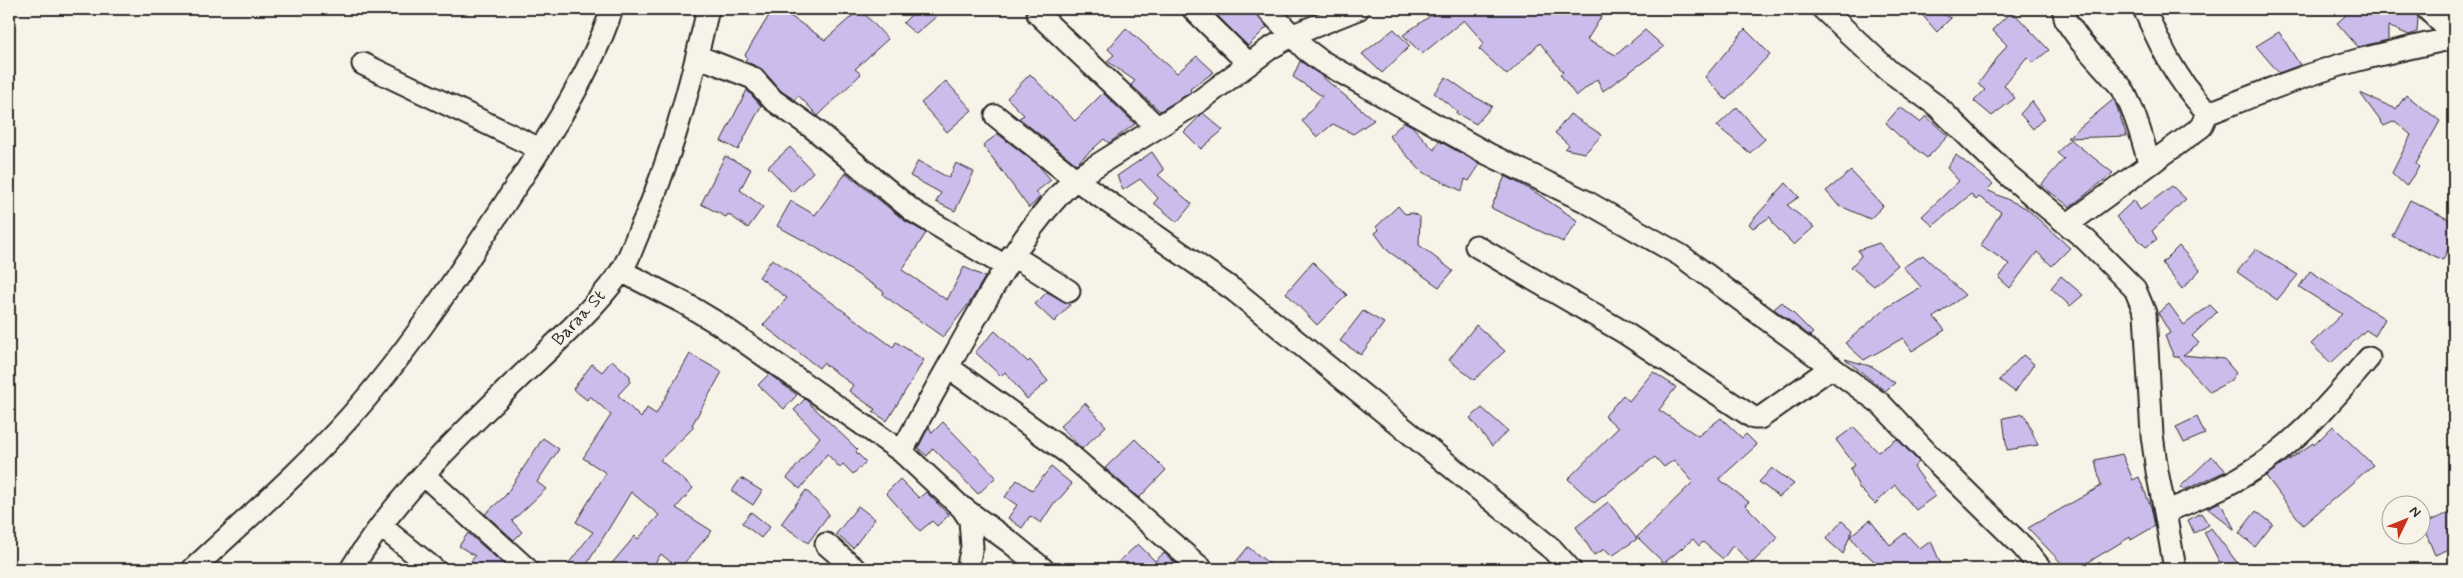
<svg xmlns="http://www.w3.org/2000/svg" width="2463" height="578" font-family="Mynerve,sans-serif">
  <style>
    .building { fill: #ccbcec; stroke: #2b2b2b }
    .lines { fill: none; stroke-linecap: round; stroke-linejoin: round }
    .minor-casing { stroke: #2b2b2b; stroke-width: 25 }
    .minor { stroke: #f7f3e8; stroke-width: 21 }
    .labels { text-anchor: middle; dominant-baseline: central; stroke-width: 4; stroke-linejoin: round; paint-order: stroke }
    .street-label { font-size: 18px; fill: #2b2b2b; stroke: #f7f3e8 }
  </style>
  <rect width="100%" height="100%" fill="#f7f3e8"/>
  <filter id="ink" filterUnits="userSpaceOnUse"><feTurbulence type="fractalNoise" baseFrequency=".02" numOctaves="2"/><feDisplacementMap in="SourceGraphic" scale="10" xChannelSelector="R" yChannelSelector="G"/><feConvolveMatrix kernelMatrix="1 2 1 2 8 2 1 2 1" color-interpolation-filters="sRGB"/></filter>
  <g filter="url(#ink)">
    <path class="building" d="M773 9H780L825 40 860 9 888 39 855 69 861 74 818 116 798 95 795 100 781 91 762 69 745 61 747 57 745 55Z
      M917 9H945L916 34 903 23Z
      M1211 9H1255L1258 17 1267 27 1248 46Z
      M1440 9H1606L1587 40 1616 55 1645 30 1664 47 1603 91 1597 79 1576 96 1560 74 1563 72 1540 43 1507 75 1479 49 1484 43 1464 20 1422 54 1403 35Z
      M1917 9H1934L1951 18 1937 32Z
      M2345 9H2415L2418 18 2417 32 2409 35 2388 26V40L2358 47 2337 23 2345 16Z
      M2012 11 2049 50 2033 63 2027 57 2004 85 2015 98 1992 116 1974 101 1985 90 1978 84 2007 45 1992 30Z
      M1126 28 1177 73 1197 56 1214 72 1190 89 1191 92 1160 111 1131 85 1135 81 1107 61 1114 55 1108 49Z
      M1394 29 1410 46 1382 73 1362 54Z
      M1745 29 1770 54 1726 100 1705 77Z
      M2279 32 2300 65 2279 73 2256 46Z
      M1300 61 1319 74 1374 120 1353 134 1333 124 1317 137 1302 121 1322 96 1293 77Z
      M1030 74 1075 121 1103 93 1135 124 1109 143 1104 139 1076 164 1019 118 1024 115 1007 98Z
      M1446 77 1473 96 1492 106 1476 124 1456 113 1457 111 1434 93Z
      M946 81 972 110 947 132 921 103Z
      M747 90 761 106 738 150 721 141Z
      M2360 93 2396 109 2406 95 2440 121 2416 164 2419 167 2406 186 2392 173 2411 135 2395 121 2384 126Z
      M2114 99 2127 136 2067 138Z
      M2032 101 2044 118 2033 129 2020 114Z
      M1737 107 1765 139 1750 153 1717 126Z
      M1900 107 1920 122 1926 116 1948 136 1927 158 1899 136 1886 123Z
      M1203 113 1223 130 1201 149 1184 132Z
      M1570 114 1602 135 1585 153 1565 149 1569 145 1555 133Z
      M1404 122 1412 126 1434 150 1439 141 1480 164 1469 181 1465 179 1462 191 1422 172 1389 136Z
      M998 134 1038 165 1051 180 1036 192 1040 197 1029 208 983 145Z
      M2070 139 2113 173 2070 207 2041 185 2064 159 2057 153Z
      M790 147 813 172 792 192 768 167Z
      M1152 152 1164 170 1158 175 1192 204 1177 222 1154 203 1158 198 1140 179 1123 190 1117 176Z
      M1956 155 1993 184 1987 190 2026 208 2070 248 2052 266 2037 252 2010 288 1999 278 2009 264 1981 245 2001 212 1979 197 1976 200 1971 194 1933 226 1922 216 1959 181 1947 168Z
      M725 156 751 169 740 190 763 207 748 228 728 214 726 217 701 204Z
      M918 161 949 178 956 163 974 172 955 211 936 202 941 193 910 176Z
      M1851 171 1883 206 1870 219 1838 205 1826 191Z
      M846 173 905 221 926 233 902 270 947 300 964 267 985 277 970 302 943 337 883 295 884 292 812 245 777 226 791 201 815 215Z
      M1505 176 1535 192 1578 221 1563 242 1491 208Z
      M1786 183 1799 197 1787 205 1814 227 1794 245 1775 226 1770 217 1753 228 1749 224Z
      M2172 186 2186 199 2152 231 2157 239 2146 247 2116 217 2134 200 2140 210Z
      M2410 200 2454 222V236L2443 260 2392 236Z
      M1398 206 1405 214 1412 213 1420 217 1419 245 1453 271 1439 287 1388 251 1375 233 1379 230 1376 227Z
      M1879 243 1898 265 1874 286 1851 267 1861 256 1858 250Z
      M2179 246 2200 270 2182 289 2162 263Z
      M2256 249 2298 275 2277 300 2237 272Z
      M1923 255 1965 295 1934 317 1945 330 1912 351 1903 338 1864 360 1845 343 1886 308 1921 287 1903 267Z
      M772 259 893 347 896 342 924 360 887 421 873 412 875 409 849 391 853 385 823 363 819 368 763 325 787 298 759 277Z
      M1313 262 1347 295 1317 325 1286 293Z
      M2310 271 2385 319 2375 336 2366 330 2331 363 2311 344 2342 314 2299 287Z
      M2061 276 2083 295 2070 306 2051 288Z
      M1047 292 1070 305 1054 322 1035 304Z
      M1782 302 1813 333 1810 336 1774 309Z
      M2169 304 2184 325 2210 305 2217 312 2192 336 2199 343 2183 355 2224 359 2236 373 2230 381 2210 392 2178 357H2174L2165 336 2170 333 2158 313Z
      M1363 311 1384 323 1361 355 1340 341Z
      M1476 325 1505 351 1474 380 1449 360Z
      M995 331 1028 362 1030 360 1048 381 1027 399 1005 372 1001 376 975 352Z
      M690 354 722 372 692 425 694 427 660 460 693 488 676 508 712 531 679 569 661 554 651 569H607L635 536 638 539 659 515 631 492 584 569H564L593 532 576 522 606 473 583 458 611 415 590 396 587 400 573 389 592 364 602 372 612 360 630 376V382L618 395 641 418 647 408 656 414Z
      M2023 355 2034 364 2015 392 1999 380Z
      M1845 359 1873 367 1895 383 1885 391Z
      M1653 372 1676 387 1659 410 1698 436 1721 418 1742 438 1746 434 1757 445 1719 479 1749 502 1745 505 1778 538 1751 564 1733 545 1723 559 1703 542 1699 546 1693 539 1664 563 1637 537 1693 482 1674 460 1664 467 1655 457 1594 503 1568 479 1618 428 1605 416 1623 395 1629 401Z
      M769 374 797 395 784 409 758 385Z
      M805 399 858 450 856 452 866 462 853 474 843 464 840 468 827 454 800 489 787 478 820 437 794 410Z
      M1085 403 1106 426 1082 449 1060 426Z
      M1482 408 1508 431 1492 446 1470 418Z
      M2024 414 2038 445 2007 450 2003 418Z
      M2197 417 2205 434 2184 443 2176 427Z
      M943 422 996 477 978 494 933 448 927 456 918 448 929 426 932 433Z
      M2333 426 2373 465 2303 525 2266 476 2313 443 2314 445Z
      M1854 427 1878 452 1897 439 1919 462 1914 467 1935 496 1916 510 1895 485 1875 504 1860 489 1850 469 1855 465 1836 440Z
      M543 438 559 449 537 482 546 489 512 521 522 532 514 540 485 514 505 496Z
      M1135 439 1166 470 1139 498 1105 468Z
      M2122 454 2133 480 2139 477 2151 507 2155 526 2131 540 2130 537 2077 569H2067L2028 528 2101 486 2095 460Z
      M2212 456 2226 471 2184 490 2180 487Z
      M1051 467 1072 484 1055 504 1054 503 1041 523 1030 516 1022 528 1008 518 1017 505 1005 497 1017 480 1032 490Z
      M1772 468 1794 484 1779 497 1759 482Z
      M741 478 762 491 753 505 732 491Z
      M900 479 919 498 926 492 949 515 937 526 932 521 920 531 886 493Z
      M806 490 829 514 808 543 781 524Z
      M1608 502 1637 539 1612 556 1605 549 1594 555 1576 527Z
      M2220 502 2235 530 2207 508Z
      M858 506 875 519 853 548 836 534Z
      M2256 511 2273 524 2255 547 2239 533Z
      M2454 511V547L2435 555 2422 524Z
      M751 512 770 527 761 538 742 523Z
      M2201 513 2209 525 2194 533 2188 520Z
      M1870 520 1890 545 1905 533 1920 549 1931 541 1943 569H1883L1863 551 1862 552 1850 536Z
      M1842 521 1852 530 1843 554 1826 539Z
      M2211 528 2242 569H2223L2204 532Z
      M468 533 509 569H480L471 561 475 556 459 546Z
      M1138 544 1155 561 1164 553 1182 569H1111Z
      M1248 547 1276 569H1230Z"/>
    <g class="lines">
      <defs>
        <path id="minor" d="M1193 9 1248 63
          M1267 9 1305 49 1321 61 1488 154 1585 201 1680 255 1881 404 1932 458 2023 547 2041 569
          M1823 9 1889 71 1937 106 2008 175 2086 240 2135 289 2145 313 2152 435 2157 471 2165 512
          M2063 9 2066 21 2081 42 2122 88C2135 112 2142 137 2149 163
          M2427 9 2454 35
          M1038 14 1156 126
          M697 56 753 78 773 100 814 129 913 211 1005 266
          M363 64 540 149
          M2207 114C2257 94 2306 74 2358 60 2390 52 2422 45 2454 38
          M996 116 1075 179 1235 291 1552 549 1570 569
          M2068 224 2201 127 2207 114 2206 111C2175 78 2162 49 2144 9
          M1476 246 1625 333 1754 418H1760L1832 367
          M1012 255 1069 291
          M621 271 684 303 719 324 902 452 962 508 970 520 972 547 967 569
          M948 367 1069 454 1202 569
          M902 452C923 410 947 369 970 328 1000 275 1030 221 1075 179L1198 102 1269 49 1293 35 1358 9
          M425 476 527 569
          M963 508 1010 542 1043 569
          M382 527 434 569
          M826 544 855 569
          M193 569C246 519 302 471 350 417 412 347 463 268 513 191 551 133 590 75 612 9
          M351 569C396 496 462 433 523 374 557 342 592 311 620 273 628 262 633 245 639 232 670 163 691 83 708 9
          M2175 569 2165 512C2194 500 2222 489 2248 473 2296 444 2333 400 2369 358"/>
      </defs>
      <use href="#minor" class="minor-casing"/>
      <use href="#minor" class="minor"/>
    </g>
  </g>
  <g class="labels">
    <g class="street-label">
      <text transform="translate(579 318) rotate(-47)">Baraa St</text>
    </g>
  </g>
  <rect width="2463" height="578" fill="none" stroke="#f7f3e8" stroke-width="30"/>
  <rect x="15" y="15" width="2433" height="548" fill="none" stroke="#2b2b2b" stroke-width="2" filter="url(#ink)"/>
  <g transform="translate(2406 520) rotate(47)"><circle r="24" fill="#f7f3e8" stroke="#a5a39c"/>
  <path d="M0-4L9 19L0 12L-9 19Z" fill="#c8321e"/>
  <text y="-8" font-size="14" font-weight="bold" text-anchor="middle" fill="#2b2b2b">N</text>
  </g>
</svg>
